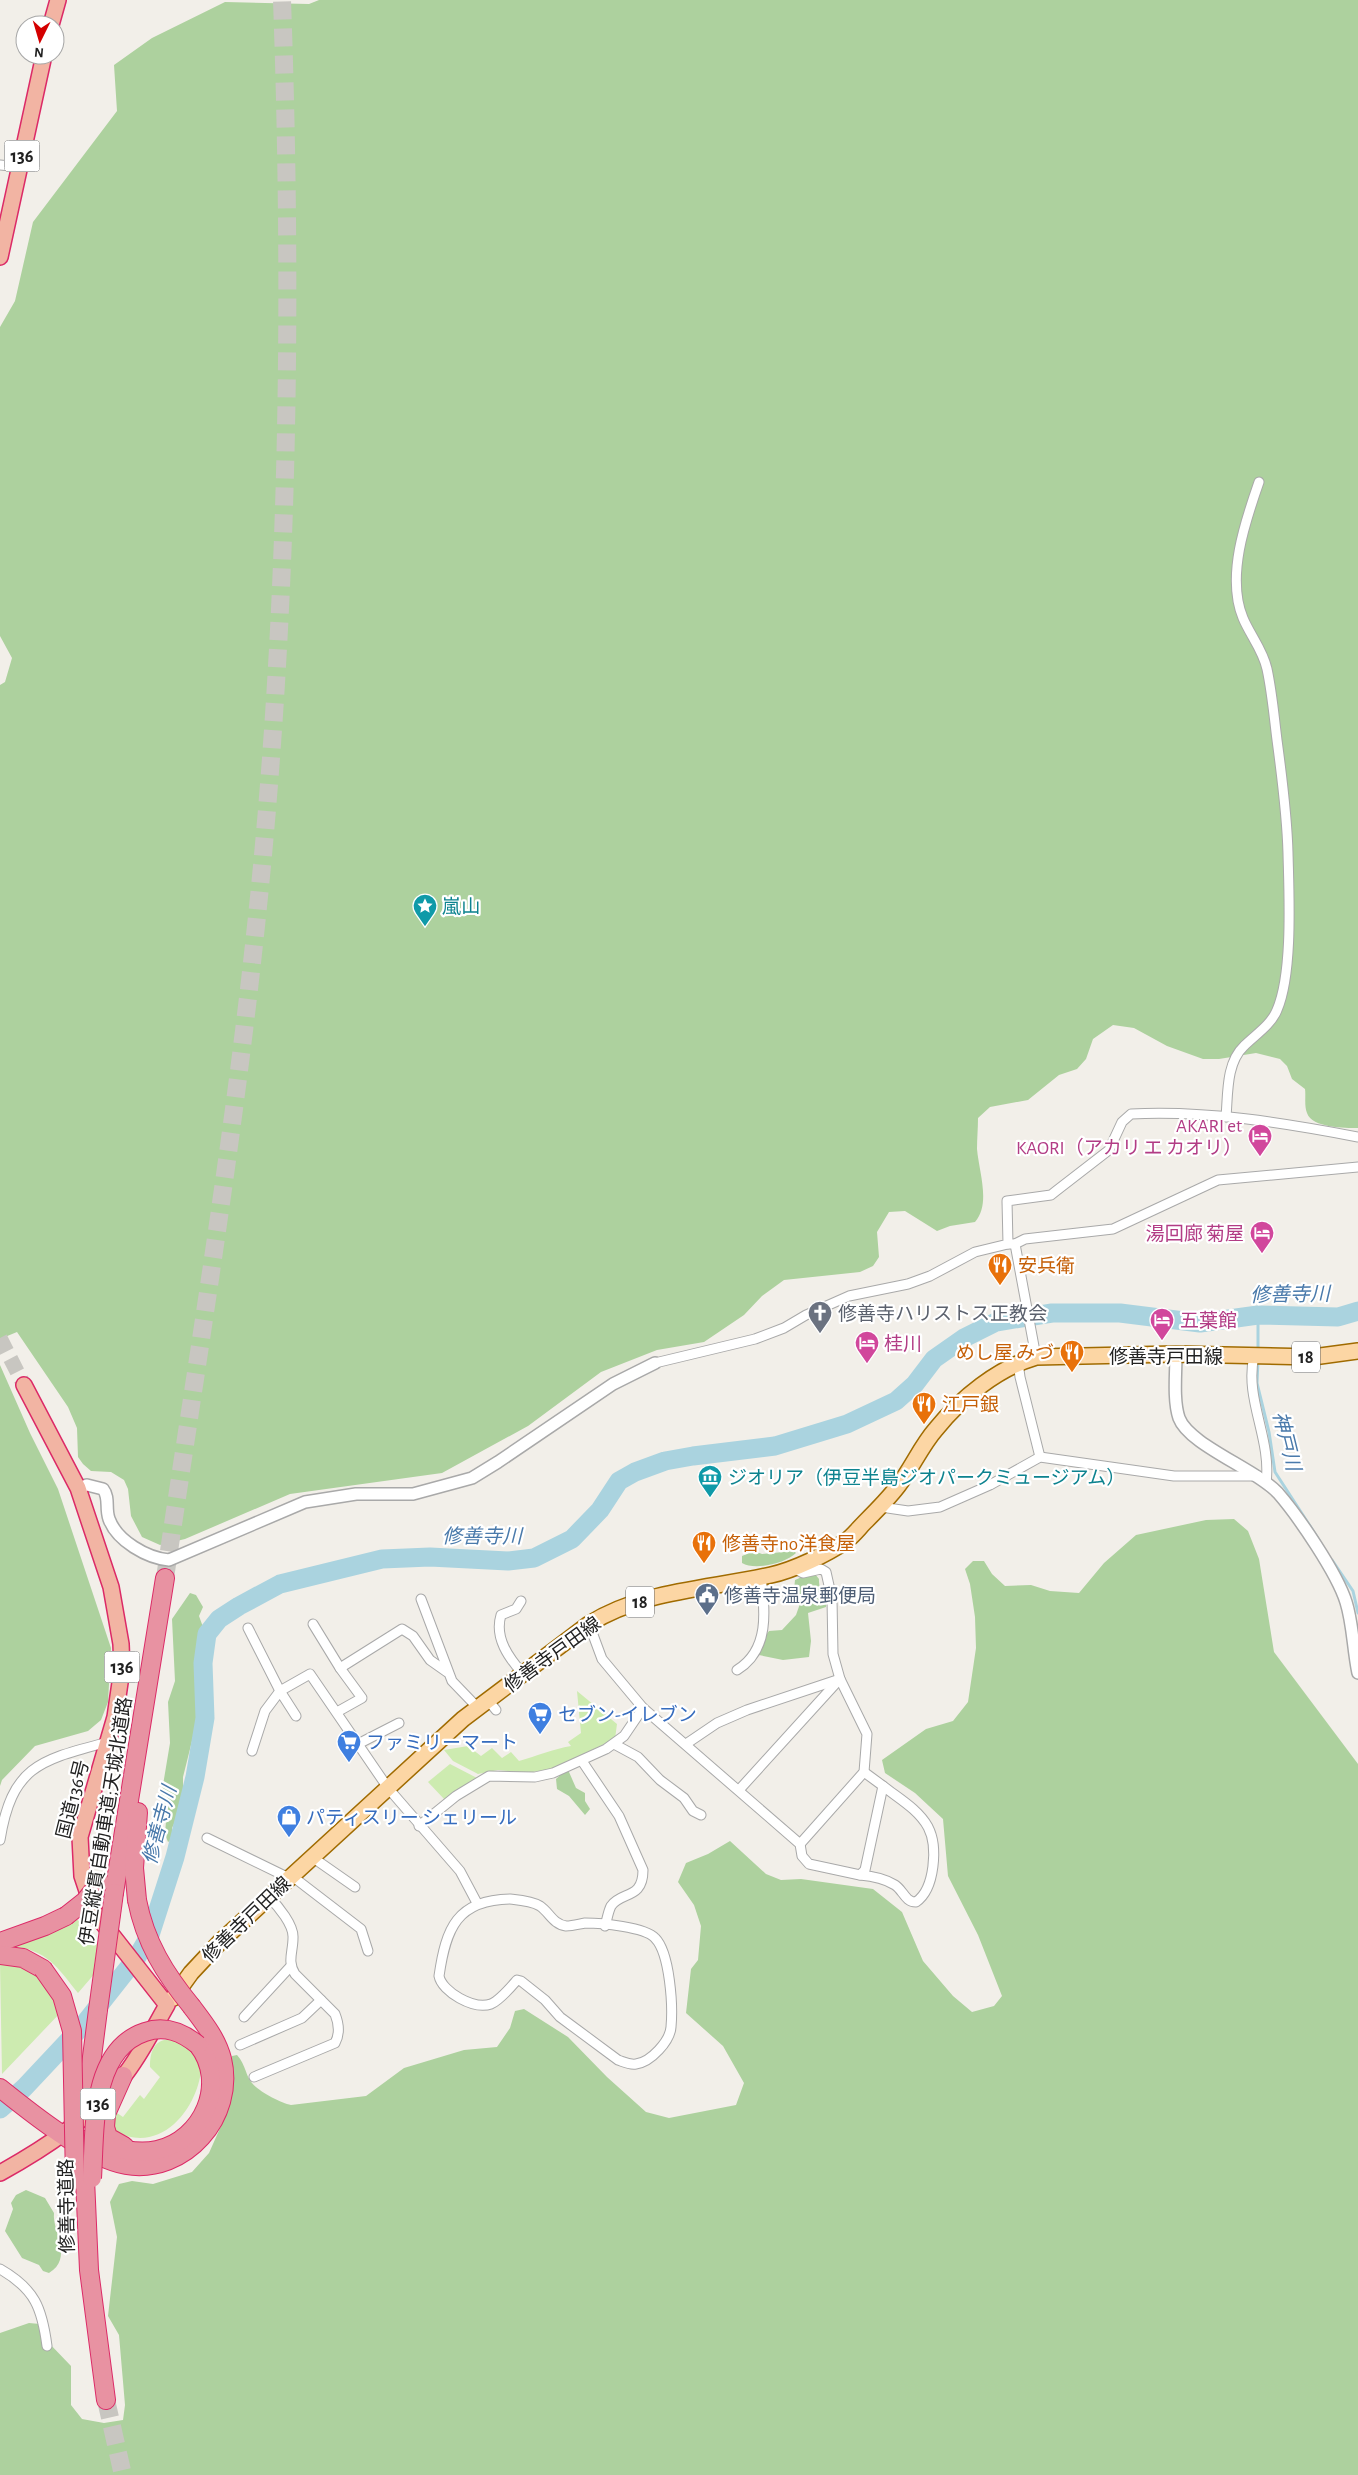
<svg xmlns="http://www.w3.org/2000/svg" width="1358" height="2475" viewBox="0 0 1358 2475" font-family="'Alegreya Sans','Noto Sans JP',sans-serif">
<rect width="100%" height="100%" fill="#f2efe9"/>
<g fill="#cdebb0">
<path d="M577,1691l40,33 -2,15 -63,30 -26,4 -28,-3 -20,4 -25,-13 -9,-11 24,-4 13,10 11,-8 10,10 9,-6 8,9c18,-5 34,-12 52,-15l-3,-4 13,-9z"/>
<path d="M450,1764l27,14 -32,22 -17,-18z"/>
<path d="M76,1918l22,28 -2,26 -18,21c-21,-26 -30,-43 -67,-47 22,-9 45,-15 65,-28z"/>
<path d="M0,1963c41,6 43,15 61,49l-59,62z"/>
<path d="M170,2039l15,3c5,6 12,13 15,19 3,8 -1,22 -4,30 -13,34 -45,60 -81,40l-3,-12 5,-6 6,4 17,-22 4,4 16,-22 -10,-10c0,-14 3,-27 20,-28z"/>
</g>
<g fill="#add19e">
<path d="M319,0h1039v1128c-13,0 -46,0 -51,-15 -3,-7 -1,-17 -2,-24l-13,-10 -5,-13 -7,-7 -24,-6 -37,6h-16l-36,-13 -33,-18 -21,-3 -20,14 -7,20 -9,10 -18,6 -31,25 -38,7 -12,11c0,10 -1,21 -1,31 2,23 14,55 -2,73l-25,4 -13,5 -32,-20 -16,1 -12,20 2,25 -6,9 -13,6 -76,8 -22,16 -18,19 -40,27 -47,8 -56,22 -73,54 -86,47 -152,21 -105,45 -25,6 -18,-8 -11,-21 -3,-27 -4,-9 -13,-8 -20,-1 -8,-7 -5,-7 -1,-29 -9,-21 -51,-75 -17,7v-654l5,-3 7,-24 -12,-22v-309l15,-26 18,-79 84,-111 -3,-46 38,-27 73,-36 84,2z"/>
<path d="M0,1365l30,68 28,56 53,159 -3,54 -7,18 -13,11 -53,15 -33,34 -2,6z"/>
<path d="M1234,1519l14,12 11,28 15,93 84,112v711h-1358v-142l29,-10 11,1 7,17 24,25v39l11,14 22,4 19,-3 2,-15 -6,-70 -11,-19 9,-79 -7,-35 9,-18 13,-3 21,3 39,-12 17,-19 16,-36 7,-61 5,-1c9,10 9,22 15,28 6,8 29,20 39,22l75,-9 38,-28 60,-18 33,-3 13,-19 5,-17 9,-2 44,28 39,40 39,35 23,6 67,-13 8,-22 -21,-37 -37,-33 5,-44 7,-9 3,-34 -7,-21 -16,-23 8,-19 22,-9 22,-13 36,33 15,6 20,-1 72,10 29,23 21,49 30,35 19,16 22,-6 8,-10 -24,-61 -30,-59 -5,-57 -28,-26 -30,-20 -3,-13 44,-31 27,-8 15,-19 8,-54 -1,-31 -5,-33 -5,-15 8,-8h11l8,13 13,12 26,-1 19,6 29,2 25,-30 32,-28 70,-15z"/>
<path d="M754,1551l8,3 32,-3 2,2c-10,10 -41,18 -54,10v-7z"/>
<path d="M811,1573l4,1 4,5c-1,12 9,16 7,28l-18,6 3,28 -2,16 -26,3 -24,-5 4,-16 6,-8 13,-1 14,-15 6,-17 -8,-8 1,-10z"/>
<path d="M190,1593l6,2 7,12 -4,9 4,11 -5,45 2,37 -17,68v29l-11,22v11l-4,3 -3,-8 1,-13 -5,-24 9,-54 -2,-41 7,-21 -3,-62z"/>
<path d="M566,1770l3,2 7,16 9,5v8l5,8 -5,6 -16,-19 -12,-7 -1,-10z"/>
<path d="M26,2190l19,8 9,15c-2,19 20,45 -5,60l-6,-2 -4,-6 -17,-7 -17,-27 8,-22 -2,-6 5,-8z"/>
</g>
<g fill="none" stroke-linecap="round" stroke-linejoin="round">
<g stroke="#aad3df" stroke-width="3">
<path d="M1258,1351v-36"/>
<path d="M1258,1360l-1,23 12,49 6,40 44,68"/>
<path d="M1332,1560l21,31 5,22"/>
</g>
<path stroke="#aad3df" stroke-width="19" d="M0,2109l24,-21 61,-65 52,-66 13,-22 25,-78 20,-80 10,-59 -2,-55 4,-29 12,-15 20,-13 41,-22 102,-25 48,-2 78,4 26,-3 38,-19 28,-29 19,-29 16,-9 30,-11 28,-5 82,-10 72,-22 49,-23 19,-17 19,-25 30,-21 32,-16 56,-9h68l80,10 58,-8 80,2 20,-6"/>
<path stroke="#c8c6c1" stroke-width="15" stroke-dasharray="15 8" stroke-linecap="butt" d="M0,1338l24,47"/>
<g stroke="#c8c6c1" stroke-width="18" stroke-dasharray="18 9" stroke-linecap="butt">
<path d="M165,1578c36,-244 77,-488 99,-734 25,-280 28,-563 18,-844"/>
<path d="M106,2400l17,75"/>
</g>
<defs>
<g id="minor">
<path d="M0,165l20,2"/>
<path d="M1226,1117c2,-23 0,-54 18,-71 11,-11 27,-21 33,-36 16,-37 12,-115 11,-157 -1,-38 -6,-76 -11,-113 -3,-24 -5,-48 -10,-71 -4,-19 -17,-34 -24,-51 -17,-41 2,-96 16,-136"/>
<path d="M1008,1244h7l10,-5 88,-10 105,-49 140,-13"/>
<path d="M1015,1244l21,113"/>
<path d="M1254,1356c-10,43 18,83 12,127"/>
<path d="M1018,1362l2,15 20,80"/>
<path d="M655,1363l100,-24 29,-11 22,-13 43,-19 59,-12 22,-8 45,-24 33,-8 -1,-43 44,-6 5,-4 53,-41 13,-28 9,-8c75,-4 154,9 227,23"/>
<path d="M881,1507l27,4 32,-4 50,-22 50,-28 134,19h84"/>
<path d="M793,1568l10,5 18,-4 5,3 6,27 1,55 7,25 27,55 -3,38 -64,72"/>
<path d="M421,1599l31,82 26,27"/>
<path d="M521,1601l-5,8 -15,6c-7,23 8,43 22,59"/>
<path d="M313,1624l27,44"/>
<path d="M589,1624l13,35 41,49 157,136 2,12 7,8 51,11 5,-5 18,-84 -19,-14"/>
<path d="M248,1628l32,63 30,-17 78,114 72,83 17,32"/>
<path d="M737,1670c33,-20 28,-60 24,-93"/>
<path d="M488,1700l8,10"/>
<path d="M337,1712l25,-14 -22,-30 62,-39 11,7 17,24 17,12"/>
<path d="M358,1744l41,-21"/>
<path d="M614,1744l24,13 22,23 24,18 9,13 8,4"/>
<path d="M686,1744l31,-21 30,-13 93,-31"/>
<path d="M252,1751l13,-40 15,-20 16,25"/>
<path d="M582,1761l37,55 24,54c0,30 -22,21 -32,36 -3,6 -4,14 -6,20"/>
<path d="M739,1790l99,-109"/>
<path d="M419,1826l37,-30 33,-20 46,1 18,-4 53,-24 18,-13 19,-28"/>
<path d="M207,1838l82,40"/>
<path d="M0,1840c12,-75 41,-80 108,-98"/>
<path d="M312,1857l43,30"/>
<path d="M860,1875c12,1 24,3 35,10 8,5 10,17 21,17 19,-13 22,-56 12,-75 -10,-18 -30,-29 -45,-41"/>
<path d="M292,1876l69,53 7,22"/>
<path d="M510,1899c9,1 22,2 30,7 10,7 13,18 26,20 7,0 13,-2 19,-3 16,0 60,4 70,15 15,15 18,68 16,89 -1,14 -20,35 -35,37 -7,1 -12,-2 -18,-4l-58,-43 -15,-17 -24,-19 -4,-1c-7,8 -17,20 -26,24 -17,6 -49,-12 -52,-28 7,-48 18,-76 71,-77z"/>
<path d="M244,2017l46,-50"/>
<path d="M240,2045l62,-27 19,-18"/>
<path d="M254,2077l81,-34c5,-9 4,-19 0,-29l-40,-40c-8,-13 -2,-22 -2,-36 1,-13 -15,-32 -24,-41"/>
<path d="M0,2269c35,20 42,39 47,77"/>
</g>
<g id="tertiary">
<path d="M1176,1354c0,19 -3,46 3,64 10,27 77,51 99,75 20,23 59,80 68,109 7,22 7,47 12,71"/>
<path d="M78,1488l9,-3 16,4c7,9 2,19 6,30 8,22 38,39 60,41l136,-58 51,-8h57l59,-16 26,-16 115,-78 42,-21"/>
</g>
<path id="primary" d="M173,1998l18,-25 29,-31 243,-223 126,-95c54,-34 121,-35 182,-49 23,-5 56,-21 75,-34 7,-5 13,-13 19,-19 12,-12 23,-23 33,-36 14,-18 23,-40 38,-57 25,-31 62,-61 100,-72l140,-3 137,3 45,-6"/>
<g id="trunk">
<path d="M51,25l7,-25"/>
<path d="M0,257l44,-202"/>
<path d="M0,2173c47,-26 89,-54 123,-96 18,-22 30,-48 44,-72l-73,-93 -12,-36 -2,-39 35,-120 7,-48 -1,-25 -10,-57 -33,-99 -54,-103"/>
</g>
<g id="motorway">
<path d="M114,1893l51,-315"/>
<path d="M137,1900l-3,-32 4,-56"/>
<path d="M0,1942l45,-16 21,-10"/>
<path d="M0,1955l23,3 20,11"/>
<path d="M123,2076l-17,38 -1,13 3,10 16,9"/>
<path d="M0,2088c31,25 87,70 126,77 59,10 110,-49 96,-106 -5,-20 -18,-36 -30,-52"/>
<path d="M88,2088l10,-78"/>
<path d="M85,2140c23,6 48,15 72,10 46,-10 71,-67 41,-105"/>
<path d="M85,2179l4,91 17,130"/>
</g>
</defs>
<use href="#minor" stroke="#a9a9a9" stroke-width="11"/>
<use href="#tertiary" stroke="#a9a9a9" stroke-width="14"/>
<use href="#primary" stroke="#a06b00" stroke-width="18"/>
<use href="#trunk" stroke="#dc2a67" stroke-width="18"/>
<use href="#motorway" stroke="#dc2a67" stroke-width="20"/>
<use href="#minor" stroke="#fff" stroke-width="9"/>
<use href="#tertiary" stroke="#fff" stroke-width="11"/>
<use href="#primary" stroke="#fcd6a4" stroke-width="15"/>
<use href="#trunk" stroke="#f2b4a3" stroke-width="15"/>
<use href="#motorway" stroke="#e892a2" stroke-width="18"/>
<defs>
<g id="motorway-bridge">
<path d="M137,1900c8,42 28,74 55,107"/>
<path d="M66,1916l19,-15 15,-19"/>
<path d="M43,1969l19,27 10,35 3,149"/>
<path d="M98,2010l16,-117"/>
<path d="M92,2178c3,-46 -2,-128 53,-146 20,-7 37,0 53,13"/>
</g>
</defs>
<use href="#motorway-bridge" stroke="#dc2a67" stroke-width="20" stroke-linecap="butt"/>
<use href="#motorway-bridge" stroke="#e892a2" stroke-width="18"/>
</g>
<defs>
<symbol id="sight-pin" viewBox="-11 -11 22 30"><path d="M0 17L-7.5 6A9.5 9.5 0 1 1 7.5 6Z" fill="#0f9aa8" stroke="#fff"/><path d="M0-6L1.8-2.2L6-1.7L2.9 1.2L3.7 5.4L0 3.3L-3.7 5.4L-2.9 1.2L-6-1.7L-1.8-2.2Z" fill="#fff"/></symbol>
<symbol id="hotel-pin" viewBox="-11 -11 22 30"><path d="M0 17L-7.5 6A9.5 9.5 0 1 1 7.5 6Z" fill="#d1479c" stroke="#fff"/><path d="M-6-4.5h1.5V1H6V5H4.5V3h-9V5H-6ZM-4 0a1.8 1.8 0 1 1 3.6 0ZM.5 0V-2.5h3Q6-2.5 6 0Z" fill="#fff"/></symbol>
<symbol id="restaurant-pin" viewBox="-11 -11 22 30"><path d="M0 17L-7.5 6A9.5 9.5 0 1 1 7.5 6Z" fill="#e8710a" stroke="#fff"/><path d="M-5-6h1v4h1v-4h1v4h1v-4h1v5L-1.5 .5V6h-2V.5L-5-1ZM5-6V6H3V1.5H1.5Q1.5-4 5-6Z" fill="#fff"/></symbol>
<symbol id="church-pin" viewBox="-11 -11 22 30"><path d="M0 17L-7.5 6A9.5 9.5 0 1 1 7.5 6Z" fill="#6b7280" stroke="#fff"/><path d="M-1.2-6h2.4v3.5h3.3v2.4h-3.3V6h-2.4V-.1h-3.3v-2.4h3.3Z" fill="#fff"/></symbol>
<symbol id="museum-pin" viewBox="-11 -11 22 30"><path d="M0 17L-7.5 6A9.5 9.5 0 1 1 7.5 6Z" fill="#0f9aa8" stroke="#fff"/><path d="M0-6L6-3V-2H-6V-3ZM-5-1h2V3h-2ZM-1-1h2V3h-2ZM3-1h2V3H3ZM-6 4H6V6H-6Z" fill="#fff"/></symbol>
<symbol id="civic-pin" viewBox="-11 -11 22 30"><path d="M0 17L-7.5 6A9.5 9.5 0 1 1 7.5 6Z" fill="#5c6f8a" stroke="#fff"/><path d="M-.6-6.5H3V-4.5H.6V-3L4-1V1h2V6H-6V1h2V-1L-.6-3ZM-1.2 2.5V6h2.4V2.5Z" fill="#fff"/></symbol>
<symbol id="supermarket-pin" viewBox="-11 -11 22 30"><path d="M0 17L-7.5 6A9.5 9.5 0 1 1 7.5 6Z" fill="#3f7fe0" stroke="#fff"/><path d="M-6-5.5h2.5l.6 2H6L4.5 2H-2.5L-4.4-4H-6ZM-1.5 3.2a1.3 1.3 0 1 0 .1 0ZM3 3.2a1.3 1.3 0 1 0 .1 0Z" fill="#fff"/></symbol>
<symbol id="shop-pin" viewBox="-11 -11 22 30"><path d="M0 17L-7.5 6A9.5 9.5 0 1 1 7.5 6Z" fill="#3f7fe0" stroke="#fff"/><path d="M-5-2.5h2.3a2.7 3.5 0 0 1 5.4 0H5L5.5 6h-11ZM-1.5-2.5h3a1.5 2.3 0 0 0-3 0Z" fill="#fff"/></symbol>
</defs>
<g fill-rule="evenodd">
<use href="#sight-pin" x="411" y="892" width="28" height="38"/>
<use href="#hotel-pin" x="1246" y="1122" width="28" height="38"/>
<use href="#hotel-pin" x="1248" y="1219" width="28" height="38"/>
<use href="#restaurant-pin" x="986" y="1251" width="28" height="38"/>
<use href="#church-pin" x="806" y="1299" width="28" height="38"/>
<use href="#hotel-pin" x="1148" y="1306" width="28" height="38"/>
<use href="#hotel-pin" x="853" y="1329" width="28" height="38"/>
<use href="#restaurant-pin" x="1058" y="1338" width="28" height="38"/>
<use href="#restaurant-pin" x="910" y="1390" width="28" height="38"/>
<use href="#museum-pin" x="696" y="1463" width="28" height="38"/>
<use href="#restaurant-pin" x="690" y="1529" width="28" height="38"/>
<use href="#civic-pin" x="693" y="1581" width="28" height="38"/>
<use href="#supermarket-pin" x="526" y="1700" width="28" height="38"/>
<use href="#supermarket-pin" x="335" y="1728" width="28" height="38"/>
<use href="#shop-pin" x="275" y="1803" width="28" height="38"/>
</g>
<g text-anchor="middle" stroke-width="4.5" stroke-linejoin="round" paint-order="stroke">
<g fill="#fff" stroke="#646464" stroke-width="1">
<rect x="4.5" y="140.5" width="35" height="31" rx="4"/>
<rect x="1292" y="1341.5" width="28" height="31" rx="4"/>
<rect x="626" y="1586.5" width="28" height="31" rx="4"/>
<rect x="104.5" y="1651.5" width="35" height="31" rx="4"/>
<rect x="80.5" y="2088.5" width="35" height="31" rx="4"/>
</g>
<g font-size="18" font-weight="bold" fill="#222">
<text x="22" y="162">136</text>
<text x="1306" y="1363">18</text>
<text x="640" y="1608">18</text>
<text x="122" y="1673">136</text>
<text x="98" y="2110">136</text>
</g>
<g font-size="19" fill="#0d838f" stroke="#fff" text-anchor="start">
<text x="442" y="913">嵐山</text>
<text x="728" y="1484">ジオリア（伊豆半島ジオパークミュージアム）</text>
</g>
<g font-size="19" fill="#b23c85" stroke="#fff" text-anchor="end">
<text x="1242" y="1132">AKARI et<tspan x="1242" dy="22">KAORI（アカリ エ カオリ）</tspan></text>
<text x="1244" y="1240">湯回廊 菊屋</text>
<text x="1180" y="1327" text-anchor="start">五葉館</text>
<text x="884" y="1350" text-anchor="start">桂川</text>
</g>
<g font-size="19" fill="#c56008" stroke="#fff" text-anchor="start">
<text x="1018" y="1272">安兵衛</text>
<text x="1054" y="1359" text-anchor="end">めし屋 みづ</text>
<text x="942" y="1411">江戸銀</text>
<text x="722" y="1550">修善寺no洋食屋</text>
</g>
<g font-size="19" fill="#5b616d" stroke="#fff" text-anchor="start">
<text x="838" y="1320">修善寺ハリストス正教会</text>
</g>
<g font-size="19" fill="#222" stroke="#fff">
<text x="1166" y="1363">修善寺戸田線</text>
<text transform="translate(552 1654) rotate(-36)" y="7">修善寺戸田線</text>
<text transform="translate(72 1799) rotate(-76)" y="7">国道136号</text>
<text transform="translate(105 1821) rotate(-81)" y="7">伊豆縦貫自動車道;天城北道路</text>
<text transform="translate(246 1919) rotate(-44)" y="7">修善寺戸田線</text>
<text transform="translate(66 2206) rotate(-91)" y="7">修善寺道路</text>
</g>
<g font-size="19" fill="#4e5e75" stroke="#fff" text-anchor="start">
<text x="724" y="1602">修善寺温泉郵便局</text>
</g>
<g font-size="19" fill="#366cbe" stroke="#fff" text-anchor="start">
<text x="558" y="1721">セブン-イレブン</text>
<text x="366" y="1749">ファミリーマート</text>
<text x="306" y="1824">パティスリー シェリール</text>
</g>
<g font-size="20" font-style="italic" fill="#4a7aab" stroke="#fff">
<text transform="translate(1290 1294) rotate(-1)" y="7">修善寺川</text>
<text transform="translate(1287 1441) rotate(76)" y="7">神戸川</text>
<text x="482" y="1543">修善寺川</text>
<text transform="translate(159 1825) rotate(-75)" y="7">修善寺川</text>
</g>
</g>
<g transform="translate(40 40) rotate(185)"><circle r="24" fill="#ffffff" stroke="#a7a7a7"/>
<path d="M0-4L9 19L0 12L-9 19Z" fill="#d40000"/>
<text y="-8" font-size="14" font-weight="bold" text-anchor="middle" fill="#222222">N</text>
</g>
</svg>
